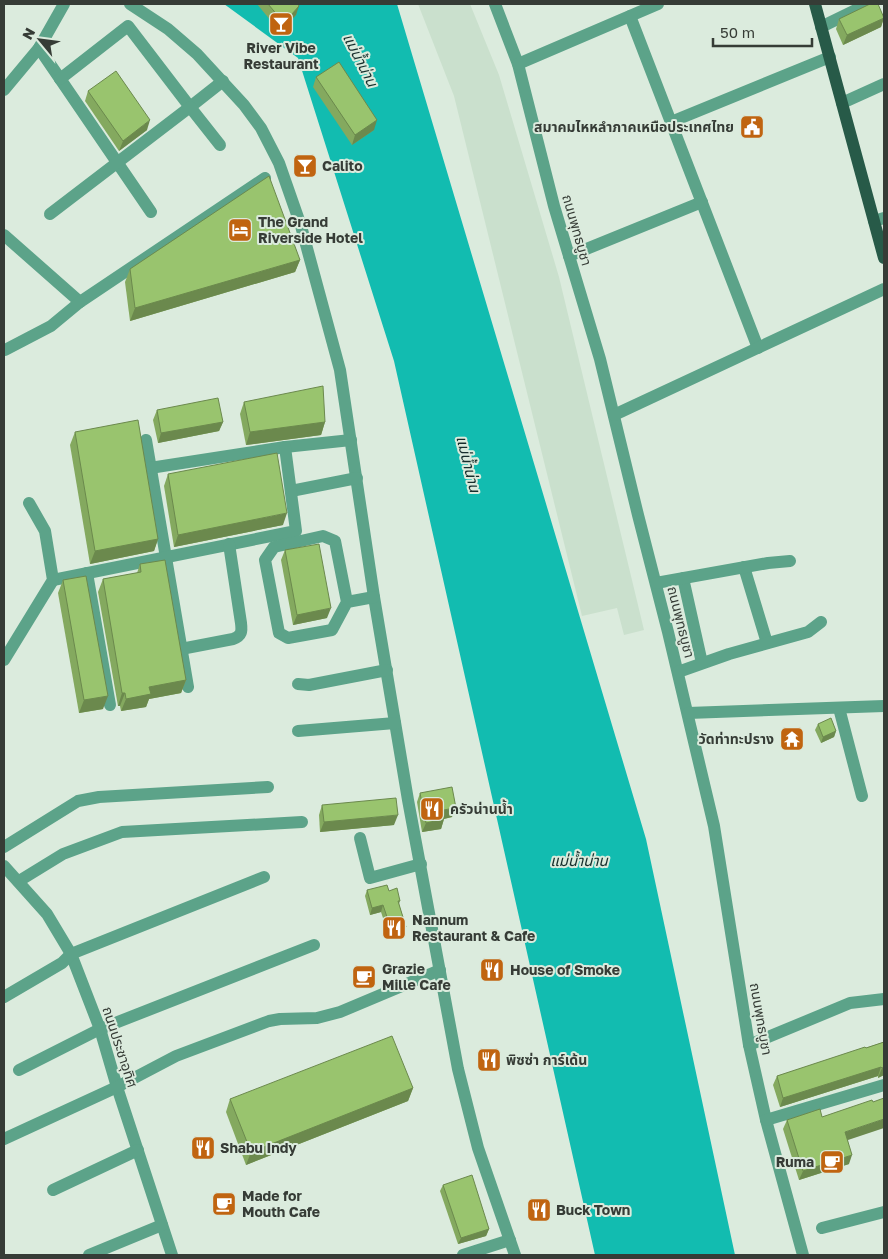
<svg xmlns="http://www.w3.org/2000/svg" width="888" height="1259" viewBox="0 0 888 1259" font-family="'Golos Text','Noto Sans Thai',sans-serif">
<rect width="100%" height="100%" fill="#dbebdd"/>
<path fill="#cae0cd" d="M418,4h52l29,71 60,202 85,353 -20,5 -7,-27 -35,8 -128,-520z"/>
<path fill="#12bcb0" d="M224,4h173l249,835 89,416h-140l-201,-894 -96,-303z"/>
<g fill="none" stroke-linecap="round" stroke-linejoin="round">
<g stroke="#5ca389" stroke-width="12">
<path d="M130,4l38,25 29,25 47,51 17,23 18,35 22,63 39,144 34,227 34,203 50,269 20,79 37,107"/>
<path d="M495,4l23,60 36,142 46,153 38,156 30,117 46,194 35,219 17,75 37,135"/>
<path d="M630,16l128,332"/>
<path d="M821,27l47,-23"/>
<path d="M39,48l112,164"/>
<path d="M518,64l140,-60"/>
<path d="M60,79l68,-53 62,81 33,-26"/>
<path d="M4,90l35,-42 25,-44"/>
<path d="M842,103l42,-19"/>
<path d="M671,122l159,-65"/>
<path d="M50,214l140,-107 30,38"/>
<path d="M874,221l10,-3"/>
<path d="M4,235l76,67"/>
<path d="M569,256l133,-54"/>
<path d="M5,350l46,-24 29,-24 185,-124"/>
<path d="M614,415l270,-126"/>
<path d="M146,440l42,247"/>
<path d="M150,468l135,-21 66,-7"/>
<path d="M291,491l66,-13"/>
<path d="M744,567l23,76"/>
<path d="M87,573l23,132"/>
<path d="M683,578l19,85"/>
<path d="M53,580l243,-49 -11,-84"/>
<path d="M656,583l112,-20 22,-2"/>
<path d="M347,602l-15,28 -44,8 -9,-5 -14,-73 9,-13 49,-11 12,5 12,61 27,-5"/>
<path d="M181,649l52,-10c9,-3 9,-8 8,-16l-12,-79"/>
<path d="M4,660l49,-80 -8,-49 -16,-28"/>
<path d="M678,672l51,-18 79,-22 13,-10"/>
<path d="M298,684l11,1 78,-15"/>
<path d="M839,708l23,88"/>
<path d="M688,713l196,-7"/>
<path d="M298,731l97,-8"/>
<path d="M360,838l10,40 51,-14"/>
<path d="M4,847l74,-46 21,-4 169,-10"/>
<path d="M4,866l43,48 24,40 29,75 17,58 55,168"/>
<path d="M19,881l44,-27 59,-22 180,-10"/>
<path d="M4,997l58,-34 9,-9 193,-77"/>
<path d="M749,1045l101,-42 34,-4"/>
<path d="M19,1070l81,-41 214,-84"/>
<path d="M766,1120l118,-35"/>
<path d="M4,1139l113,-52 59,-31 93,-35 11,-2 37,-1 23,-6 100,-42"/>
<path d="M53,1190l85,-40"/>
<path d="M822,1228l62,-16"/>
<path d="M89,1255l73,-30"/>
<path d="M463,1255l47,-15"/>
</g>
<path stroke="#275a48" stroke-width="12" d="M815,4l69,254"/>
</g>
<g fill="#84a95f">
<path d="M257,4h41l-2,11 -16,17z"/>
<path d="M884,17l-3,10 -38,18 -7,-16 3,-10z"/>
<path d="M316,77l58,53 -22,15 -39,-58z"/>
<path d="M88,91l59,39 -28,21 -34,-50z"/>
<path d="M300,260l-5,12 -165,49 -5,-39 5,-13z"/>
<path d="M244,402l81,20 -4,13 -75,10 -6,-31z"/>
<path d="M157,410l66,12 -4,9 -61,12 -5,-23z"/>
<path d="M75,432l83,107 -4,12 -64,13 -20,-119z"/>
<path d="M168,474l115,51 -109,22 -10,-61z"/>
<path d="M285,550l42,68 -34,7 -12,-65z"/>
<path d="M140,564l46,116 -5,13 -32,6 -3,8 -25,4 -1,-5h-2l-20,-114 5,-13 34,-6z"/>
<path d="M63,580l40,129 -24,4 -21,-120z"/>
<path d="M818,724l18,7 -2,6 -13,6 -6,-13z"/>
<path d="M420,793l32,24 -8,2 -3,10 -19,3 -5,-30z"/>
<path d="M322,805l72,20 -74,7 -1,-17z"/>
<path d="M367,890l22,1 11,10 -1,3 7,23 -2,7 -14,5 -9,-27 -11,3 -5,-19z"/>
<path d="M884,1042v33l-6,3v-2l-98,31 -7,-22 4,-9z"/>
<path d="M413,1088l-5,13 -162,64 -20,-53 4,-13z"/>
<path d="M822,1117l26,23 1,24 -50,16 -16,-51 4,-9z"/>
<path d="M443,1185l46,44 -3,7 -28,8 -18,-53z"/>
</g>
<g fill="#6b894d">
<path d="M299,6l-3,9 -16,17 4,-9z"/>
<path d="M884,18l-3,9 -38,18 4,-10z"/>
<path d="M150,120l-3,10 -28,21 4,-10z"/>
<path d="M377,120l-3,10 -22,15 3,-10z"/>
<path d="M300,260l-5,12 -165,49 5,-13z"/>
<path d="M223,422l-4,9 -61,12 3,-10z"/>
<path d="M325,422l-4,13 -75,10 4,-13z"/>
<path d="M287,513l-4,12 -109,22 4,-12z"/>
<path d="M158,539l-4,12 -64,13 5,-13z"/>
<path d="M331,608l-4,10 -34,7 4,-10z"/>
<path d="M186,680l-5,13 -32,6 -3,8 -25,4 5,-12 23,-12z"/>
<path d="M122,693h3l-5,13h-2z"/>
<path d="M108,696l-5,13 -24,4 5,-13z"/>
<path d="M836,731l-2,6 -13,6 2,-6z"/>
<path d="M456,808l-4,9 -13,3 4,-10z"/>
<path d="M398,815l-4,10 -74,7 4,-10z"/>
<path d="M444,819l-3,10 -19,3 4,-9z"/>
<path d="M383,905l-2,7 -11,3 2,-7z"/>
<path d="M406,927l-2,7 -14,5 2,-7z"/>
<path d="M881,1067l-3,9 -98,31 3,-9z"/>
<path d="M884,1067v8l-6,3 4,-10z"/>
<path d="M413,1088l-5,13 -162,64 5,-13z"/>
<path d="M884,1119v9l-42,14 3,-10z"/>
<path d="M852,1155l-3,9 -50,16 4,-9z"/>
<path d="M489,1229l-3,7 -28,8 3,-6z"/>
</g>
<g fill="#99c46e" stroke="#6b894d">
<path d="M268,4h30l1,2 -15,17z"/>
<path d="M870,4h8l6,14 -37,17 -8,-16z"/>
<path d="M339,62l38,58 -22,15 -39,-58z"/>
<path d="M116,71l34,49 -27,21 -35,-50z"/>
<path d="M269,176l31,84 -165,48 -5,-39z"/>
<path d="M323,386l2,36 -75,10 -6,-30z"/>
<path d="M218,398l5,24 -62,11 -4,-23z"/>
<path d="M138,420l20,119 -63,12 -20,-119z"/>
<path d="M277,453l10,60 -109,22 -10,-61z"/>
<path d="M319,544l12,64 -34,7 -12,-65z"/>
<path d="M165,560l21,120 -37,7 2,7 -25,5 -1,-6h-3l-19,-114 38,-7 -1,-8z"/>
<path d="M86,576l22,120 -24,4 -21,-120z"/>
<path d="M831,718l5,13 -13,6 -5,-13z"/>
<path d="M452,787l4,21 -13,2 1,9 -18,4 -6,-30z"/>
<path d="M396,798l2,17 -74,7 -2,-17z"/>
<path d="M387,885l2,6 8,-3 3,13h-2l8,26 -14,5 -9,-27 -11,3 -5,-18z"/>
<path d="M392,1036l21,52 -162,64 -21,-53z"/>
<path d="M884,1042v25l-2,1 -1,-1 -98,31 -6,-22 88,-29 1,1z"/>
<path d="M884,1098v21l-39,13 7,23 -49,16 -16,-51 33,-11 2,8 50,-17 1,2z"/>
<path d="M472,1175l17,54 -28,9 -18,-53z"/>
</g>
<defs>
<symbol id="bar-square" viewBox="-11 -11 22 22"><rect x="-9" y="-9" width="18" height="18" rx="4" fill="#c06410" stroke="#dbebdd"/><path d="M-6-5H6L.8 .8V4.5H3.5V6h-7V4.5H-.8V.8Z" fill="#fff"/></symbol>
<symbol id="civic-square" viewBox="-11 -11 22 22"><rect x="-9" y="-9" width="18" height="18" rx="4" fill="#c06410" stroke="#dbebdd"/><path d="M-.6-6.5H3V-4.5H.6V-3L4-1V1h2V6H-6V1h2V-1L-.6-3ZM-1.2 2.5V6h2.4V2.5Z" fill="#fff"/></symbol>
<symbol id="hotel-square" viewBox="-11 -11 22 22"><rect x="-9" y="-9" width="18" height="18" rx="4" fill="#c06410" stroke="#dbebdd"/><path d="M-6-4.5h1.5V1H6V5H4.5V3h-9V5H-6ZM-4 0a1.8 1.8 0 1 1 3.6 0ZM.5 0V-2.5h3Q6-2.5 6 0Z" fill="#fff"/></symbol>
<symbol id="temple-square" viewBox="-11 -11 22 22"><rect x="-9" y="-9" width="18" height="18" rx="4" fill="#c06410" stroke="#dbebdd"/><path d="M0-6L5-2H3V0L6.5 2.5H4V6H1.5V3h-3V6H-4V2.5H-6.5L-3 0V-2H-5Z" fill="#fff"/></symbol>
<symbol id="restaurant-square" viewBox="-11 -11 22 22"><rect x="-9" y="-9" width="18" height="18" rx="4" fill="#c06410" stroke="#dbebdd"/><path d="M-5-6h1v4h1v-4h1v4h1v-4h1v5L-1.5 .5V6h-2V.5L-5-1ZM5-6V6H3V1.5H1.5Q1.5-4 5-6Z" fill="#fff"/></symbol>
<symbol id="cafe-square" viewBox="-11 -11 22 22"><rect x="-9" y="-9" width="18" height="18" rx="4" fill="#c06410" stroke="#dbebdd"/><path d="M-5.5-4.5H6V0H3Q3 3.5 0 3.5H-2.5Q-5.5 3.5-5.5 0ZM3-3.2v2h1.7v-2ZM-6 4.5H4V6H-6Z" fill="#fff"/></symbol>
</defs>
<g fill-rule="evenodd">
<use href="#bar-square" x="267" y="10" width="28" height="28"/>
<use href="#civic-square" x="738" y="113" width="28" height="28"/>
<use href="#bar-square" x="291" y="152" width="28" height="28"/>
<use href="#hotel-square" x="226" y="216" width="28" height="28"/>
<use href="#temple-square" x="778" y="725" width="28" height="28"/>
<use href="#restaurant-square" x="418" y="795" width="28" height="28"/>
<use href="#restaurant-square" x="380" y="914" width="28" height="28"/>
<use href="#restaurant-square" x="478" y="956" width="28" height="28"/>
<use href="#cafe-square" x="350" y="963" width="28" height="28"/>
<use href="#restaurant-square" x="475" y="1046" width="28" height="28"/>
<use href="#restaurant-square" x="189" y="1134" width="28" height="28"/>
<use href="#cafe-square" x="818" y="1148" width="28" height="28"/>
<use href="#cafe-square" x="210" y="1190" width="28" height="28"/>
<use href="#restaurant-square" x="525" y="1196" width="28" height="28"/>
</g>
<g text-anchor="middle" stroke-width="4" stroke-linejoin="round" paint-order="stroke">
<g font-size="14" font-weight="bold" fill="#363c36" stroke="#dbebdd" text-anchor="start">
<text x="281" y="53" text-anchor="middle">River Vibe<tspan x="281" dy="16">Restaurant</tspan></text>
<text x="734" y="132" text-anchor="end">สมาคมไหหลำภาคเหนือประเทศไทย</text>
<text x="322" y="171">Calito</text>
<text x="258" y="227">The Grand<tspan x="258" dy="16">Riverside Hotel</tspan></text>
<text x="774" y="744" text-anchor="end">วัดท่าทะปราง</text>
<text x="450" y="814">ครัวน่านน้ำ</text>
<text x="412" y="925">Nannum<tspan x="412" dy="16">Restaurant &amp; Cafe</tspan></text>
<text x="382" y="974">Grazie<tspan x="382" dy="16">Mille Cafe</tspan></text>
<text x="510" y="975">House of Smoke</text>
<text x="506" y="1065">พิซซ่า การ์เด้น</text>
<text x="220" y="1153">Shabu Indy</text>
<text x="814" y="1167" text-anchor="end">Ruma</text>
<text x="242" y="1201">Made for<tspan x="242" dy="16">Mouth Cafe</tspan></text>
<text x="556" y="1215">Buck Town</text>
</g>
<g font-size="14" fill="#363c36" stroke="#dbebdd">
<text transform="translate(577 230) rotate(74)" y="5">ถนนพุทธบูชา</text>
<text transform="translate(681 622) rotate(76)" y="5">ถนนพุทธบูชา</text>
<text transform="translate(761 1019) rotate(80)" y="5">ถนนพุทธบูชา</text>
<text transform="translate(120 1047) rotate(72)" y="5">ถนนประชาอุทิศ</text>
</g>
<g font-size="15" font-style="italic" fill="#162e2c" stroke="#dbebdd">
<text transform="translate(360 60) rotate(63)" y="5">แม่น้ำน่าน</text>
<text transform="translate(468 464) rotate(76)" y="5">แม่น้ำน่าน</text>
<text x="579" y="866">แม่น้ำน่าน</text>
</g>
</g>
<rect width="888" height="1259" fill="none" stroke="#363c36" stroke-width="10"/>
<g transform="translate(40 40) rotate(299)" stroke="#dbebdd" stroke-width="4" paint-order="stroke">
<path d="M0-4L9 19L0 12L-9 19Z" fill="#363c36"/>
<text y="-8" font-size="14" font-weight="bold" text-anchor="middle" fill="#363c36">N</text>
</g>
<path d="M713 38v8h99v-8" fill="none" stroke="#363c36" stroke-width="2.5"/>
<text x="720" y="38" font-size="15" fill="#363c36" stroke="#dbebdd" stroke-width="4" paint-order="stroke">50 m</text>
</svg>
